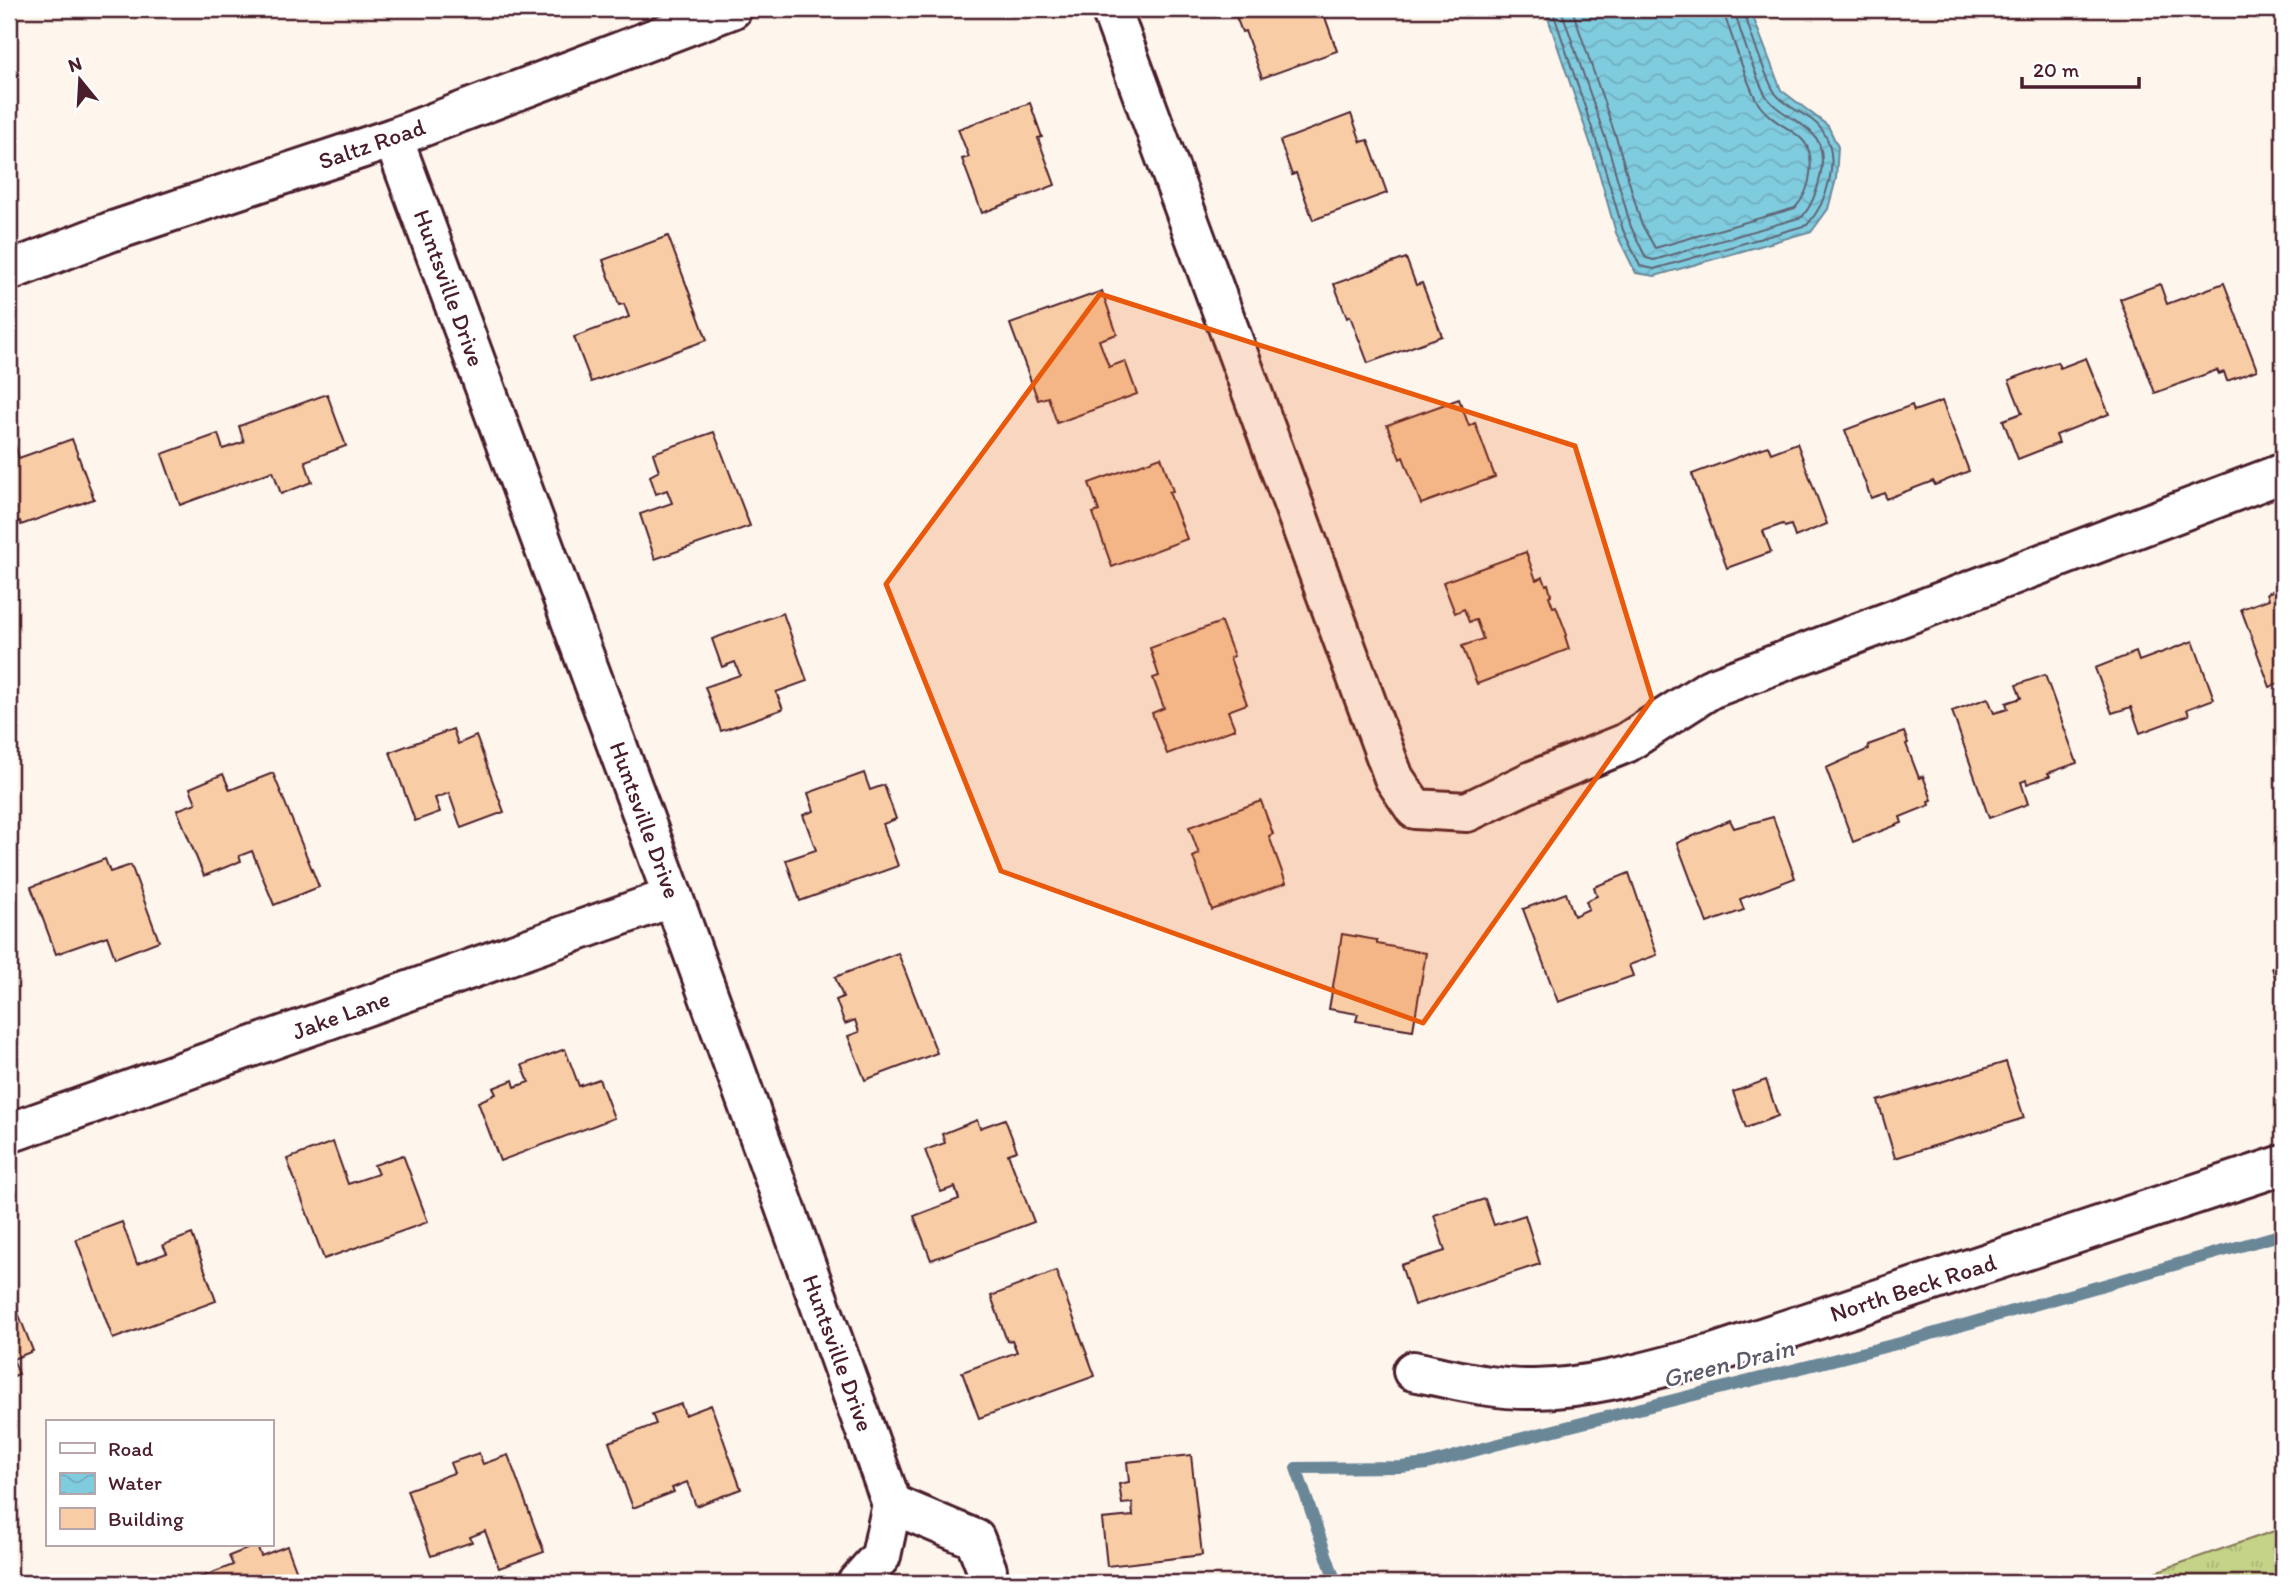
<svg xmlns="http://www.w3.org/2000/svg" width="2292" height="1592" viewBox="0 0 2292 1592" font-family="Itim,sans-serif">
<defs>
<pattern id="grass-tufts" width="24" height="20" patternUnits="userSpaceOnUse" patternTransform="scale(1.75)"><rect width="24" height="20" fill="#c4d387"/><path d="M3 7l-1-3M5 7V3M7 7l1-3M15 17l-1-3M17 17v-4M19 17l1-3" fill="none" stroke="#aab575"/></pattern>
<pattern id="water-waves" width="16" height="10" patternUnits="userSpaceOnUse" patternTransform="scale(1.75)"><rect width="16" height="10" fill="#80ccdf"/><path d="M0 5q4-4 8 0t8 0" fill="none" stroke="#70afc0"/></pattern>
</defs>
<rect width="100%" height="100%" fill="#fef5ed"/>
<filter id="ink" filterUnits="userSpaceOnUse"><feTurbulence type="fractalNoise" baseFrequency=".0143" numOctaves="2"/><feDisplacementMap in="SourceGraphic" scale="14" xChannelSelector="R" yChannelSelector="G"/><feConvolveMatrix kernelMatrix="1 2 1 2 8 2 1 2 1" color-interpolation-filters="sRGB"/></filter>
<g filter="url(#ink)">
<path fill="url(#grass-tufts)" stroke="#877959" stroke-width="2" d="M2283,1528v55h-160z"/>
<path fill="url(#water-waves)" stroke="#6a8797" stroke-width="2" d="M1545,9h205l31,81 47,36 10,21 -2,32 -8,30 -16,22 -157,45 -19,-3 -20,-40 -23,-82z"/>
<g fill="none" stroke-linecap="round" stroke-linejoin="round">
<g stroke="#606473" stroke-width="2">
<path d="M1552,9l47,140 24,81 17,36 14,3 153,-44c20,-22 35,-68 15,-95 -11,-16 -34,-20 -46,-36 -7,-8 -31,-74 -32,-85"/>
<path d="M1561,9l47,137 23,81 15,31 8,2 148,-43c16,-18 30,-65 10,-84 -13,-13 -31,-19 -43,-33 -9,-10 -33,-78 -34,-91"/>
<path d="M1572,9l46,134 23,80 14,25 140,-40c9,-10 14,-22 15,-34 6,-46 -28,-39 -50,-68 -12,-17 -26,-65 -34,-86l-1,-11"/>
</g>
<path stroke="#6a8797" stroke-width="12" d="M1336,1583l-40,-115 105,-1 26,-3 68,-19 405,-102 383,-109"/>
</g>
<g fill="#f8cda6" stroke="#4a1f2b" stroke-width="2">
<path d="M1233,9h89l15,42 -75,27 -17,-47 -3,1z"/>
<path d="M1030,103l12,34 -4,1 17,47 -73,28 -20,-54 7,-2 -11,-28z"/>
<path d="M1351,114l10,28 7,-2 19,53 -74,27 -17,-47 -4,2 -12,-34z"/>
<path d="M668,236l39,104 -116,42 -17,-45 55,-20 -5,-13 -5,1 -16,-45z"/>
<path d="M1406,258l10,27 6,-2 20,53 -74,27 -18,-47 -3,2 -13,-34z"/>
<path d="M2224,283l33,87 -30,11 -3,-9 -5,2 -2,-4 -62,23 -35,-94 40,-15 7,20z"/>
<path d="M1102,291l15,43 -18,6 10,27 16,-6 12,33 -80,29 -9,-26 -10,3 -28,-76z"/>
<path d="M2086,358l23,56 -53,21 3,8 -41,16 -15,-39 19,-7 -13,-33 48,-18 3,6z"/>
<path d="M327,394l19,52 -41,15 7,21 -31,12 -8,-23 -93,34 -18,-51 56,-20 5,15 21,-7 -5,-16z"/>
<path d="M1459,399l10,27 6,-3 20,54 -74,27 -18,-47 -3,2 -13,-34z"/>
<path d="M1942,401l27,70 -34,14 -2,-4 -47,18 -1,-6 -14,5 -26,-68 67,-25 2,6z"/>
<path d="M9,428l10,30 53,-19 22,60 -73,26 -1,-4 -11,4z"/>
<path d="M714,432l36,94 -95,33 -15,-45 32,-11 -5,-13 -11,4 -6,-18 9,-5 -6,-18z"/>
<path d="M1797,443l30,81 -32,13 -4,-12 -6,2 -2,-3 -20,7 8,21 -44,16 -35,-94 76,-28 3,7z"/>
<path d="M1161,457l12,34 -4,1 18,47 -75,28 -19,-54 6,-2 -10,-28z"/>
<path d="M1526,552l10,28 7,-3 3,8 2,-1 3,11 -2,1 4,11 3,-1 11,29 -2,1 4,13 -92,35 -15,-38 21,-7 -7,-19 -7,2 -5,-13 -9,4 -12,-31z"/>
<path d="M2283,587v95l-13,5 -29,-78 28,-10 -2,-6z"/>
<path d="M783,613l24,68 -31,11 7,17 -62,22 -16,-44 35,-12 -5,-13 -13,5 -10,-28z"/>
<path d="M1221,622l13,34 -4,2 17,46 -19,7 7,18 -68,25 -15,-41 12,-5 -11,-30 6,-2 -9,-28z"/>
<path d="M2193,641l21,58 -27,10 2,6 -49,18 -9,-26 -19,6 -17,-45 41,-16 3,9z"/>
<path d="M2045,675l32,88 -29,10 2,3 -23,8 -1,-4 -5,2 7,22 -39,14 -37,-107 36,-13 6,15 14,-4 -2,-6 15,-5 -5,-13z"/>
<path d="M453,729l5,15 18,-8 28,76 -43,16 -12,-35 -14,5 5,14 -25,9 -25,-69z"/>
<path d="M1904,732l4,11 -2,1 13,34 4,-2 9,24 -3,1 1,4 -30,12 2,6 -49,19 -27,-74 43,-19 -1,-4z"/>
<path d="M273,773l46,114 -45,18 -22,-54 -13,5 2,5 -37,15 -27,-66 19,-7 -6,-15 33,-14 7,16z"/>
<path d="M864,773l6,17 14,-5 12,34 -13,5 15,42 -98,35 -14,-41 30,-10 -13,-35 11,-4 -6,-18z"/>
<path d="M1261,801l12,33 -4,2 17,47 -74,27 -19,-53 6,-3 -10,-27z"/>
<path d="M1773,817l22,61 -55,21 4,11 -37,13 -30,-80 53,-23 4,8z"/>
<path d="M105,859l5,13 21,-7 28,76 -44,17 -8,-22 -51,18 -25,-67z"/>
<path d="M1629,873l28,82 -28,10 4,11 -75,26 -35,-93 43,-16 8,23 15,-7 -3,-8 11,-5 -3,-9z"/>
<path d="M1342,934l35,6v4l49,9 -13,77 -57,-9 2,-7 -29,-5z"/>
<path d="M898,953l39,100 -72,27 -17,-44 11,-4 -4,-12 -10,4 -9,-24 7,-3 -8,-20z"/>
<path d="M2283,965v35l-11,-32z"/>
<path d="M565,1049l14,37 20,-7 15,39 -114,43 -22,-59 18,-8 -3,-6 20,-8 2,7 14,-5 -7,-17z"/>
<path d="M2006,1062l18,56 -129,40 -17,-57z"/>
<path d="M1766,1080l12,36 -32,12 -13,-36z"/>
<path d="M1005,1119l12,32 -9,3 26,68 -103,38 -17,-44 45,-17 -4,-12 -14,5 -16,-42 20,-7 -3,-9 35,-14 3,8z"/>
<path d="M333,1142l15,42 30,-10 -4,-9 29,-10 25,67 -104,37 -37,-100z"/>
<path d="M1485,1199l9,26 31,-10 15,49 -126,41 -13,-40 44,-14 -11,-36z"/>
<path d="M122,1222l15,42 30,-11 -4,-8 29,-11 24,67 -103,38 -37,-100z"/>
<path d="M1056,1271l39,105 -116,42 -17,-46 55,-20 -5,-12 -5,1 -16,-45z"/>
<path d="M12,1297l21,54 -20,8 6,15 -10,4v-79z"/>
<path d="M681,1404l4,11 26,-10 30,84 -45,17 -9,-24 -15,6 2,4 -41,16 -24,-66 47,-18 -4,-10z"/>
<path d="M479,1453l4,11 25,-9 36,97 -45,16 -14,-37 -15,6 2,5 -41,14 -24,-66 47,-17 -4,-10z"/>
<path d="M1191,1455l11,100 -95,11 -5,-47 31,-3 -1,-13 -10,1 -3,-20 10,-2 -2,-20z"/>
<path d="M257,1545l4,11 26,-10 14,37h-115l47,-18 -4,-9z"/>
</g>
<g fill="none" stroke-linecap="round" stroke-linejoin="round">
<defs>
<g id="minor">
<path d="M1111,9l283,769 21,31 52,3 65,-31 94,-38 84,-54 573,-216"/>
<path d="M393,138l280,759 219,607"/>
<path d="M9,271l101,-39 283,-94 339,-129"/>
<path d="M9,1133l664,-236"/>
<path d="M1413,1371c40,8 80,19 121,18 61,-1 121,-20 179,-35l570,-189"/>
<path d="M892,1504l83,35 12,31 -1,13"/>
<path d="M857,1583l24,-27 11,-52"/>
</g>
</defs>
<use href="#minor" stroke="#4a1f2b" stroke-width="44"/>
<use href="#minor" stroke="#fff" stroke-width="38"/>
</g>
</g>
<path fill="#e8590c" fill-opacity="0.2" stroke="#e8590c" stroke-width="5" stroke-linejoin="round" d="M1100,294l475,152 77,253 -229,324 -422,-152 -115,-287z"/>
<g text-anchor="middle" stroke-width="5" stroke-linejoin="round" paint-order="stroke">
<g font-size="24" fill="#4a1f2b" stroke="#fff">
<text transform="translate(372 144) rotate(-19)" y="8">Saltz Road</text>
<text transform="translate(449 288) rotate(70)" y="8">Huntsville Drive</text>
<text transform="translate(645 820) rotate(70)" y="8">Huntsville Drive</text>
<text transform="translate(341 1015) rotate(-20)" y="8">Jake Lane</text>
<text transform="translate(1913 1288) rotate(-18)" y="8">North Beck Road</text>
<text transform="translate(838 1353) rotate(70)" y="8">Huntsville Drive</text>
</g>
<g font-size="26" font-style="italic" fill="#5d5c6a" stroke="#fff">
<text transform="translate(1728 1363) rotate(-14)" y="9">Green Drain</text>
</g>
</g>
<rect width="2292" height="1592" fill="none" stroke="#fff" stroke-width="35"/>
<rect x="18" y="18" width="2257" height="1557" fill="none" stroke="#4a1f2b" stroke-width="2.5" filter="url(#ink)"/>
<rect x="46" y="1420" width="228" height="126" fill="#ffffff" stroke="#b7a5aa" stroke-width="2"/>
<rect x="60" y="1443" width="35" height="10" fill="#ffffff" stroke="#b7a5aa" stroke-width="2"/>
<text x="108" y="1456" font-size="21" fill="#4a1f2b">Road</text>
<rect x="60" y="1473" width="35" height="21" fill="url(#water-waves)" stroke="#b7a5aa" stroke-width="2"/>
<text x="108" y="1490" font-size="21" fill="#4a1f2b">Water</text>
<rect x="60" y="1508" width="35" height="21" fill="#f8cda6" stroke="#b7a5aa" stroke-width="2"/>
<text x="108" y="1526" font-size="21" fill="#4a1f2b">Building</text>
<g transform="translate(80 80) rotate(342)" stroke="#ffffff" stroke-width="5" paint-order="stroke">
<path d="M0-5L12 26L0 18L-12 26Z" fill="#4a1f2b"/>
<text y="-10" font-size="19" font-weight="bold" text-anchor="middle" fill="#4a1f2b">N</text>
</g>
<path d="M2022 77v10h117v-10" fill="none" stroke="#4a1f2b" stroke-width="3.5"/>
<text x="2033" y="77" font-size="21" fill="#4a1f2b" stroke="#ffffff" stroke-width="5" paint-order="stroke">20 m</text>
</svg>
